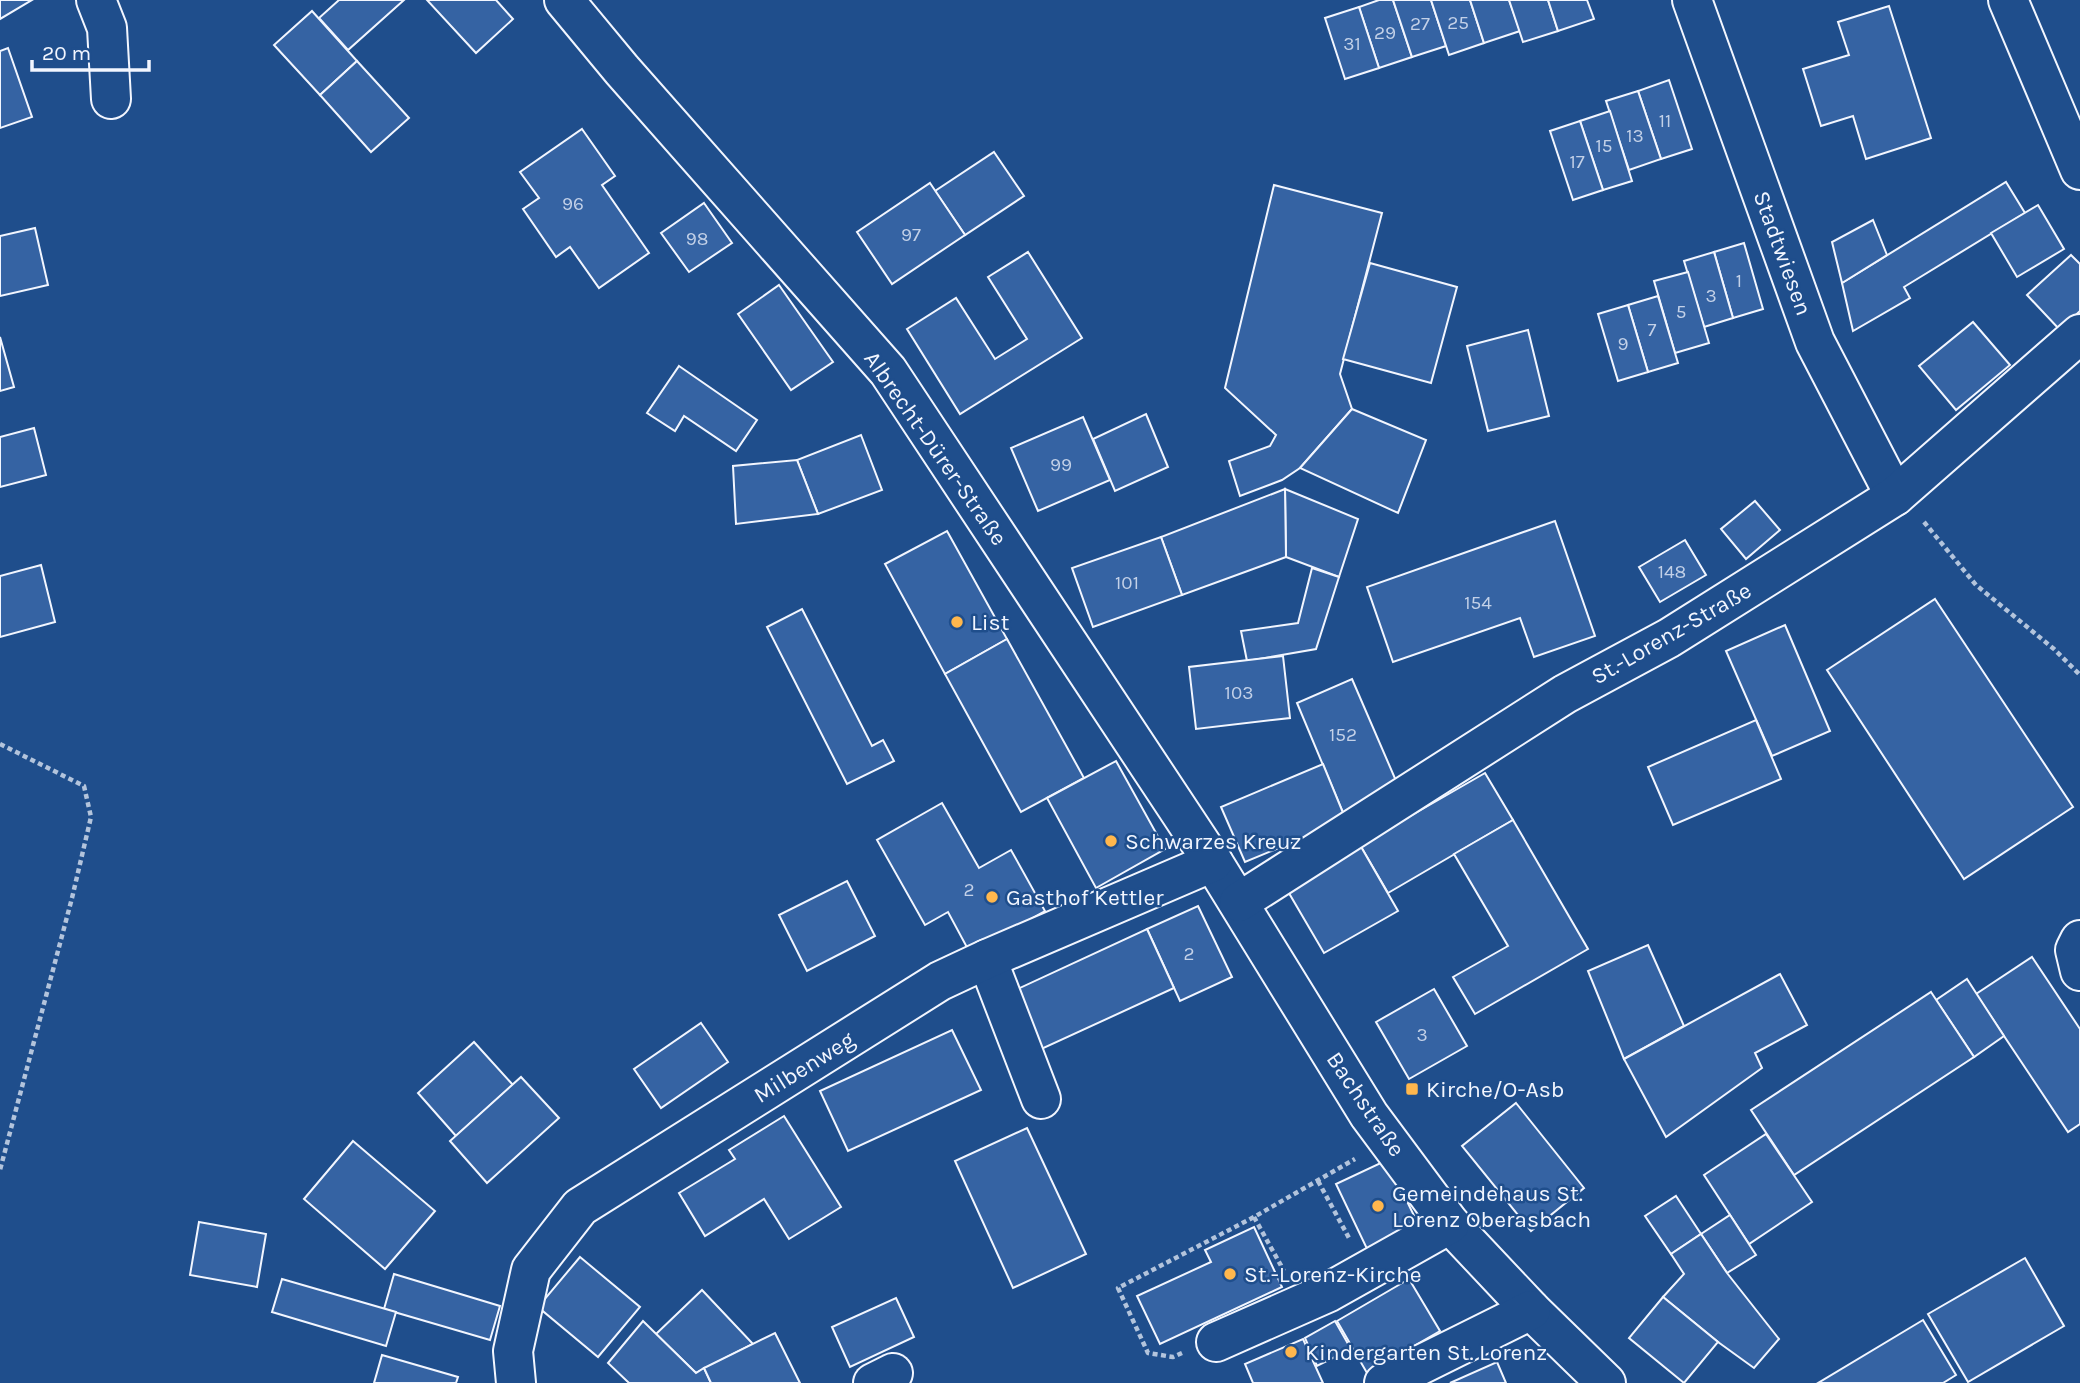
<svg xmlns="http://www.w3.org/2000/svg" width="2080" height="1383" viewBox="0 0 2080 1383" font-family="Karla,sans-serif">
<rect width="100%" height="100%" fill="#1f4e8c"/>
<g fill="#3563a3" stroke="#f2f6ff" stroke-width="2">
<path d="M0,0h32l-32,19z"/>
<path d="M339,0h65l-56,50 -29,-32z"/>
<path d="M427,0h69l17,19 -37,34z"/>
<path d="M1379,0h14l19,57 -33,11 -20,-61z"/>
<path d="M1393,0h38l15,46 -34,11z"/>
<path d="M1431,0h39l14,43 -35,12z"/>
<path d="M1470,0h39l11,31 -36,12z"/>
<path d="M1509,0h39l10,31 -35,11z"/>
<path d="M1548,0h39l7,19 -36,12z"/>
<path d="M1889,6l42,132 -65,21 -13,-43 -32,10 -18,-57 46,-14 -11,-33z"/>
<path d="M1359,7l20,61 -34,11 -20,-61z"/>
<path d="M312,11l45,50 -37,34 -46,-50z"/>
<path d="M8,48l24,69 -32,11v-77z"/>
<path d="M357,61l52,57 -38,34 -51,-57z"/>
<path d="M1669,80l23,69 -31,10 -23,-68z"/>
<path d="M1638,91l23,68 -32,11 -23,-69z"/>
<path d="M1610,111l22,70 -29,9 -23,-69z"/>
<path d="M1580,121l23,69 -30,10 -23,-69z"/>
<path d="M582,129l33,47 -13,9 47,68 -50,35 -29,-41 -14,10 -33,-48 16,-11 -19,-26z"/>
<path d="M994,152l30,44 -59,39 -30,-44z"/>
<path d="M2006,182l19,31 -121,74 6,11 -57,33 -11,-48z"/>
<path d="M930,183l35,52 -73,49 -35,-52z"/>
<path d="M1274,185l108,28 -42,161 12,35 -52,59 -18,12 -42,16 -11,-35 41,-15 6,-11 -51,-47z"/>
<path d="M704,203l28,40 -43,29 -28,-39z"/>
<path d="M2038,205l26,44 -47,28 -26,-44z"/>
<path d="M1873,220l14,35 -45,28 -10,-41z"/>
<path d="M35,228l13,57 -48,11v-60z"/>
<path d="M1744,243l19,66 -30,9 -19,-66z"/>
<path d="M1028,252l54,86 -122,76 -53,-85 49,-31 39,61 32,-20 -39,-62z"/>
<path d="M1714,252l19,66 -29,9 -20,-66z"/>
<path d="M2071,255l9,9v47l-20,19 -33,-35z"/>
<path d="M1370,263l87,24 -26,96 -88,-24z"/>
<path d="M1688,272l21,71 -34,10 -21,-72z"/>
<path d="M779,285l54,77 -42,28 -53,-76z"/>
<path d="M1658,296l20,67 -30,9 -20,-67z"/>
<path d="M1628,305l20,67 -30,9 -20,-67z"/>
<path d="M1973,322l37,43 -54,45 -37,-44z"/>
<path d="M1528,330l21,86 -61,15 -21,-85z"/>
<path d="M0,337l14,50 -14,4z"/>
<path d="M679,366l78,54 -21,31 -52,-35 -9,15 -28,-18z"/>
<path d="M1352,409l74,31 -28,73 -98,-45z"/>
<path d="M1146,414l22,53 -53,24 -22,-52z"/>
<path d="M1083,417l27,63 -72,31 -27,-63z"/>
<path d="M34,428l12,47 -46,12v-50z"/>
<path d="M861,435l21,55 -64,24 -21,-54z"/>
<path d="M797,460l21,54 -82,10 -3,-58z"/>
<path d="M1285,489l73,30 -19,58 -53,-20z"/>
<path d="M1285,489l1,68 -104,38 -21,-58z"/>
<path d="M1755,501l25,29 -34,29 -25,-30z"/>
<path d="M1555,521l40,115 -61,21 -14,-39 -127,44 -26,-75z"/>
<path d="M947,531l60,108 -62,35 -60,-110z"/>
<path d="M1161,537l21,58 -89,32 -21,-59z"/>
<path d="M1685,540l21,35 -46,27 -21,-35z"/>
<path d="M41,565l14,57 -55,15v-61z"/>
<path d="M1312,568l27,9 -23,72 -69,12 -6,-30 57,-8z"/>
<path d="M1935,599l138,208 -109,72 -137,-209z"/>
<path d="M802,609l70,137 11,-6 11,21 -47,23 -80,-157z"/>
<path d="M1785,625l45,106 -58,25 -46,-105z"/>
<path d="M1007,639l77,139 -63,34 -76,-138z"/>
<path d="M1283,656l7,62 -94,11 -7,-62z"/>
<path d="M1352,679l48,111 -54,30 -49,-117z"/>
<path d="M1756,720l25,59 -108,46 -25,-58z"/>
<path d="M1116,761l49,88 -69,39 -49,-90z"/>
<path d="M1323,764l23,56 -101,42 -24,-55z"/>
<path d="M1485,773l28,47 -125,73 -28,-48z"/>
<path d="M942,803l37,65 32,-18 34,61 -75,42 -22,-41 -23,13 -48,-85z"/>
<path d="M1513,820l75,129 -113,65 -22,-37 55,-31 -54,-92z"/>
<path d="M1360,845l38,66 -74,42 -38,-65z"/>
<path d="M847,881l28,55 -68,35 -28,-56z"/>
<path d="M1198,906l34,71 -52,24 -33,-72z"/>
<path d="M1147,929l27,59 -137,63 -28,-58z"/>
<path d="M1648,945l36,81 -60,33 -36,-88z"/>
<path d="M2032,957l48,72v95l-12,8 -92,-138z"/>
<path d="M1780,974l27,51 -52,28 7,15 -96,69 -42,-78z"/>
<path d="M1967,979l37,57 -30,21 -38,-57z"/>
<path d="M1434,989l33,57 -58,33 -33,-57z"/>
<path d="M1931,992l43,65 -180,118 -43,-65z"/>
<path d="M701,1023l27,39 -67,46 -27,-39z"/>
<path d="M952,1030l29,60 -133,61 -28,-60z"/>
<path d="M474,1042l39,43 -57,51 -38,-43z"/>
<path d="M521,1077l38,41 -72,65 -37,-42z"/>
<path d="M1516,1103l68,85 -53,43 -69,-85z"/>
<path d="M784,1116l57,91 -52,32 -25,-40 -59,37 -26,-43 56,-34 -6,-9z"/>
<path d="M1027,1128l59,126 -73,34 -58,-127z"/>
<path d="M1766,1134l46,68 -63,42 -45,-69z"/>
<path d="M353,1141l82,70 -50,58 -81,-70z"/>
<path d="M1387,1160l33,68 -51,25 -33,-69z"/>
<path d="M1676,1196l25,38 -30,20 -26,-38z"/>
<path d="M1730,1215l26,40 -29,18 -26,-39z"/>
<path d="M199,1222l67,12 -9,53 -67,-12z"/>
<path d="M1254,1227l28,60 -122,57 -23,-48 74,-34 -6,-12z"/>
<path d="M1701,1234l26,39 52,66 -25,29 -36,-26 -55,-45 21,-23 -13,-20z"/>
<path d="M580,1257l60,50 -42,50 -60,-50z"/>
<path d="M2025,1258l39,68 -96,56 -40,-68z"/>
<path d="M394,1274l106,32 -10,34 -106,-31z"/>
<path d="M282,1279l114,33 -10,34 -114,-34z"/>
<path d="M1409,1279l31,52 -73,42 -30,-52z"/>
<path d="M702,1290l51,54 -57,29 -40,-39z"/>
<path d="M1663,1297l55,45 -34,41 -55,-45z"/>
<path d="M896,1298l18,39 -64,30 -18,-40z"/>
<path d="M1923,1320l33,55 -13,8h-125z"/>
<path d="M643,1321l53,52 8,-5 7,15h-82l-21,-20z"/>
<path d="M1335,1321l16,28 -34,17 -12,-28z"/>
<path d="M775,1333l25,50h-89l-7,-15z"/>
<path d="M1303,1339l20,44h-70l-8,-19z"/>
<path d="M382,1355l76,22 -2,6h-82z"/>
<path d="M1497,1362l9,21h-56z"/>
</g>
<g fill="none" stroke-linecap="round" stroke-linejoin="round">
<defs>
<g id="minor">
<path d="M96,0l11,28 4,71"/>
<path d="M564,0l58,70 266,301 325,491 156,253 81,109 81,86 75,73"/>
<path d="M1692,0l123,342 80,154"/>
<path d="M2008,0l72,170"/>
<path d="M1239,902l326,-208 104,-56 226,-142 185,-162"/>
<path d="M2080,940l-5,10 5,21"/>
<path d="M987,959l54,140"/>
<path d="M1216,1342l113,-50 121,-68"/>
<path d="M516,1383l-3,-32 18,-81 49,-63 360,-226 47,-22 226,-97"/>
<path d="M873,1383l20,-10"/>
<path d="M1384,1383l147,-73"/>
</g>
</defs>
<use href="#minor" stroke="#f2f6ff" stroke-width="42"/>
<g stroke="#b3c4dc" stroke-width="4.5" stroke-dasharray="5 3.5" stroke-linecap="butt">
<path d="M1924,522l52,63 78,64 26,26"/>
<path d="M0,744l84,42 7,31 -19,81 -72,272"/>
<path d="M1318,1181l31,57"/>
<path d="M1254,1217l30,54"/>
<path d="M1182,1353l-9,4 -25,-4 -30,-65 136,-71 101,-58"/>
</g>
<use href="#minor" stroke="#1f4e8c" stroke-width="38"/>
</g>
<g fill="#ffb74d" stroke="#1f4e8c" stroke-width="2.5">
<circle cx="957" cy="622" r="7"/>
<circle cx="1111" cy="841" r="7"/>
<circle cx="992" cy="897" r="7"/>
<rect x="1405" y="1082" width="14" height="14" rx="3.5"/>
<circle cx="1378" cy="1206" r="7"/>
<circle cx="1230" cy="1274" r="7"/>
<circle cx="1291" cy="1352" r="7"/>
</g>
<g text-anchor="middle" stroke-width="5" stroke-linejoin="round" paint-order="stroke">
<g font-size="19" fill="#c3d1e8">
<text x="1458" y="29">25</text>
<text x="1420" y="30">27</text>
<text x="1385" y="39">29</text>
<text x="1352" y="50">31</text>
<text x="1665" y="127">11</text>
<text x="1635" y="142">13</text>
<text x="1604" y="152">15</text>
<text x="1577" y="168">17</text>
<text x="573" y="210">96</text>
<text x="911" y="241">97</text>
<text x="697" y="245">98</text>
<text x="1739" y="287">1</text>
<text x="1711" y="302">3</text>
<text x="1681" y="318">5</text>
<text x="1652" y="336">7</text>
<text x="1623" y="350">9</text>
<text x="1061" y="471">99</text>
<text x="1672" y="578">148</text>
<text x="1127" y="589">101</text>
<text x="1478" y="609">154</text>
<text x="1239" y="699">103</text>
<text x="1343" y="741">152</text>
<text x="969" y="896">2</text>
<text x="1189" y="960">2</text>
<text x="1422" y="1041">3</text>
</g>
<g font-size="23" fill="#f2f6ff" stroke="#1f4e8c">
<text transform="translate(1783 253) rotate(70)" y="8">Stadtwiesen</text>
<text transform="translate(936 448) rotate(55)" y="8">Albrecht-Dürer-Straße</text>
<text transform="translate(1671 633) rotate(-30)" y="8">St.-Lorenz-Straße</text>
<text transform="translate(804 1067) rotate(-32)" y="8">Milbenweg</text>
<text transform="translate(1366 1104) rotate(56)" y="8">Bachstraße</text>
</g>
<g font-size="23" fill="#f2f6ff" stroke="#1f4e8c" text-anchor="start">
<text x="971" y="630">List</text>
<text x="1125" y="849">Schwarzes Kreuz</text>
<text x="1006" y="905">Gasthof Kettler</text>
<text x="1426" y="1097">Kirche/O-Asb</text>
<text x="1392" y="1201">Gemeindehaus St.<tspan x="1392" dy="26">Lorenz Oberasbach</tspan></text>
<text x="1244" y="1282">St.-Lorenz-Kirche</text>
<text x="1305" y="1360">Kindergarten St. Lorenz</text>
</g>
</g>
<path d="M32 60v10h117v-10" fill="none" stroke="#f2f6ff" stroke-width="3.5"/>
<text x="42" y="60" font-size="21" fill="#f2f6ff" stroke="#1f4e8c" stroke-width="5" paint-order="stroke">20 m</text>
</svg>
